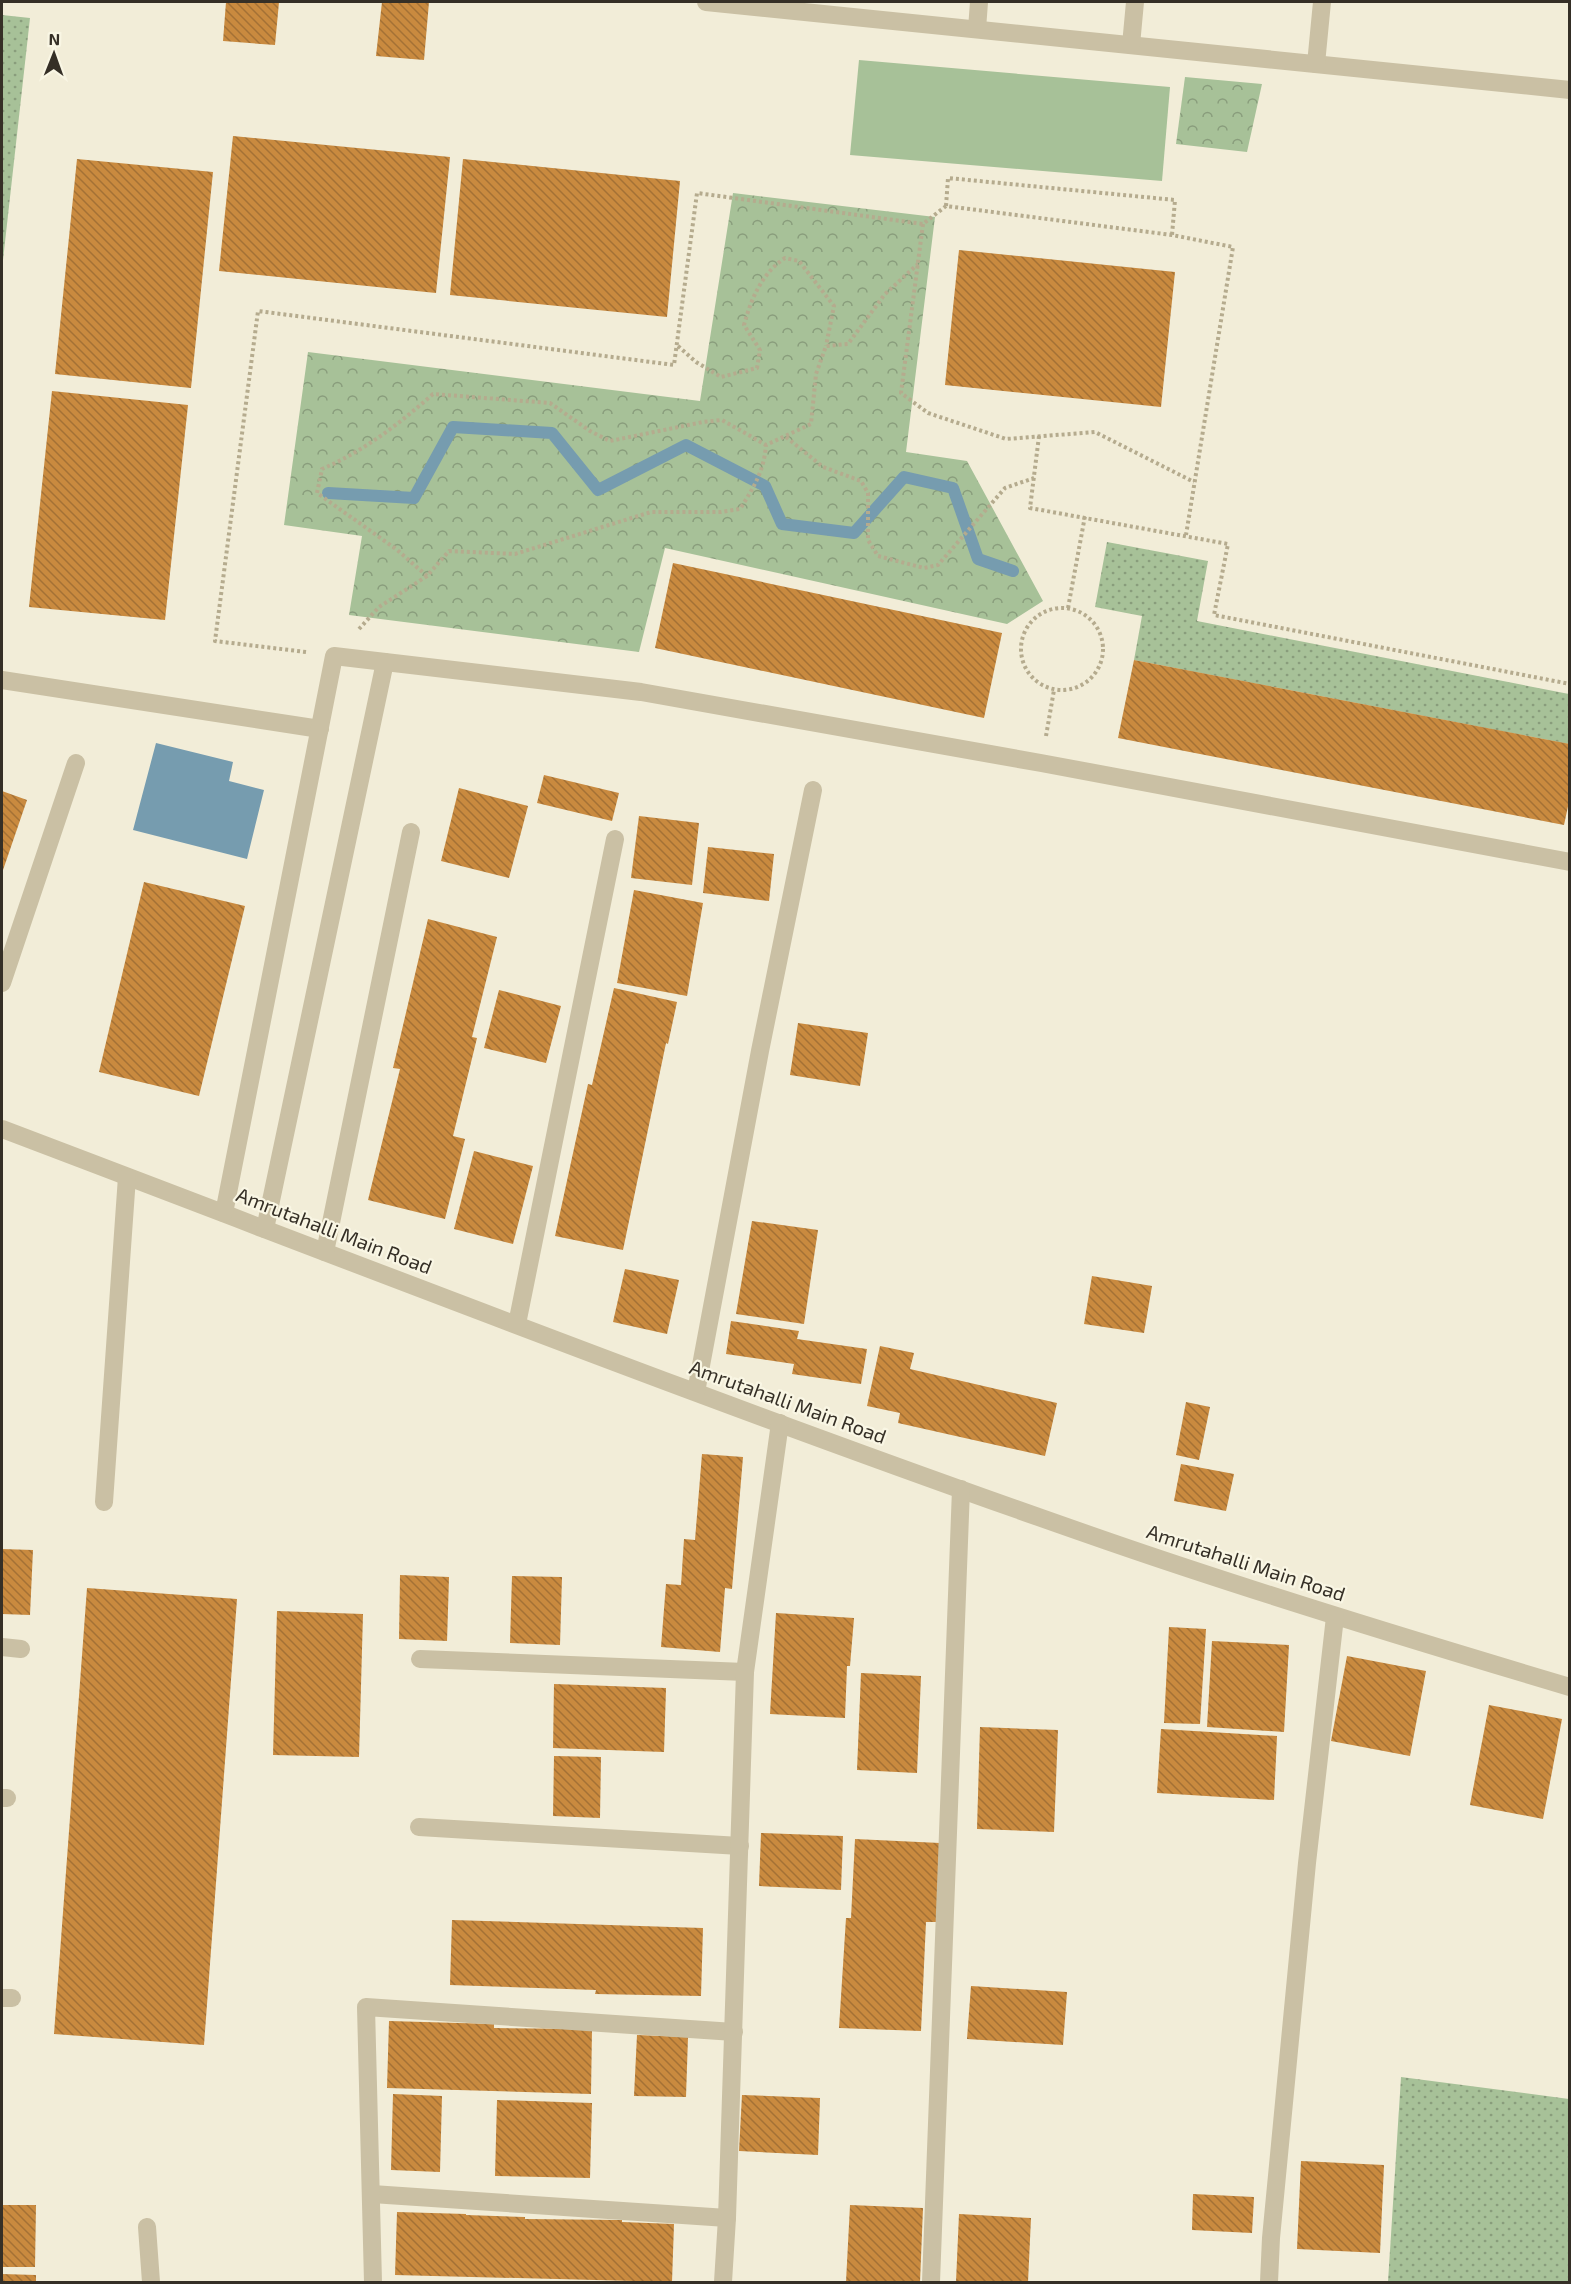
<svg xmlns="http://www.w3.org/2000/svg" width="1571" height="2284" viewBox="0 0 1571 2284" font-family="'Exo 2',sans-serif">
<defs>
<pattern id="grass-dots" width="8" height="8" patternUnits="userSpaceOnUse" patternTransform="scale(1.5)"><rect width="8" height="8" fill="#a7c198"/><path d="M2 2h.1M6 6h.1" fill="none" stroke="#899d7c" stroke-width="1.8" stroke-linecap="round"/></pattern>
<pattern id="park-crowns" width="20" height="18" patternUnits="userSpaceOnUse" patternTransform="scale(1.5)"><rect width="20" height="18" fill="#a7c198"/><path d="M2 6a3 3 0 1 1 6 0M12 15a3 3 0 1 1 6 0" fill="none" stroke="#899d7c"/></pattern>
<pattern id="building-back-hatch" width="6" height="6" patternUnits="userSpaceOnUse" patternTransform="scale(1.5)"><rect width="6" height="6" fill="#c98a3f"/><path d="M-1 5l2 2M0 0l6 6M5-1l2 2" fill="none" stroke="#a47135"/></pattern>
</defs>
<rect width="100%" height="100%" fill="#f2edd8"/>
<g fill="url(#grass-dots)">
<path d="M2,15l28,3 -28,251z"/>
<path d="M1107,542l101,19 -11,60 372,73v50l-435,-84 8,-44 -47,-9z"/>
<path d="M1401,2077l168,22v183h-181z"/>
</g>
<g fill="url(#park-crowns)">
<path d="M1185,77l77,7 -15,68 -71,-8z"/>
<path d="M733,193l202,24 -29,235 61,9 76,140 -36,23 -342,-76 -26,104 -290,-37 13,-79 -78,-11 24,-173 392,49z"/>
</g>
<path fill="#a7c198" d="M859,60l311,27 -8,94 -312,-26z"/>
<path fill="#769caf" d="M156,743l77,19 -4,19 35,9 -17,69 -114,-29z"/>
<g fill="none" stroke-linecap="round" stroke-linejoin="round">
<path stroke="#769caf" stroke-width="12" d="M328,493l86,5 39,-71 99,6 46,57 88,-45 79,41 17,38 72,9 50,-56 49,11 25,71 35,12"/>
</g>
<g fill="url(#building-back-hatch)">
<path d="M226,2h53l-4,43 -52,-4z"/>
<path d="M382,2h47l-5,58 -48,-4z"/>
<path d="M233,136l217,21 -14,136 -217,-22z"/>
<path d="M77,159l136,13 -22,216 -136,-14z"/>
<path d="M463,159l217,22 -13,136 -217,-22z"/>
<path d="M959,250l216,22 -14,135 -216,-22z"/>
<path d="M52,391l136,14 -23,215 -136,-13z"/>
<path d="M673,563l329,70 -18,85 -329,-70z"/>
<path d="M1134,660l436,84v53l-6,28 -446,-87z"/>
<path d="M544,775l75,18 -7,28 -75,-18z"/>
<path d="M459,788l69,18 -19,72 -68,-17z"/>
<path d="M2,791l25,9 -25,73z"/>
<path d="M639,816l60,7 -7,62 -61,-7z"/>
<path d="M708,847l66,7 -5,47 -66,-8z"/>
<path d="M144,882l101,24 -46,190 -100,-24z"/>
<path d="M634,890l69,13 -16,93 -70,-13z"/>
<path d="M428,919l69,18 -25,100 5,1 -24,98 12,3 -20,80 -77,-19 32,-131 -7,-1z"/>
<path d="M614,988l63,14 -9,42 -2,-1 -43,207 -68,-14 33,-152 4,1z"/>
<path d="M499,990l62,16 -15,57 -62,-15z"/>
<path d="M798,1023l70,10 -8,53 -70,-11z"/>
<path d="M474,1151l59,15 -20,78 -59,-15z"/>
<path d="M752,1221l66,9 -14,94 -68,-10z"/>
<path d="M625,1269l54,11 -12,54 -54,-12z"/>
<path d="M1092,1276l60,10 -8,47 -60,-9z"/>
<path d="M731,1321l68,10 -2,8 70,10 -6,35 -69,-10 2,-10 -68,-10z"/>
<path d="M880,1346l34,7 -4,16 147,34 -12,53 -147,-33 2,-10 -33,-7z"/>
<path d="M1186,1402l24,5 -11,53 -23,-5z"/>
<path d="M702,1454l41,3 -11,132 -7,-1 -5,64 -59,-5 5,-63 15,1 3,-46 11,1z"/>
<path d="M1181,1464l53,10 -8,37 -52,-10z"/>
<path d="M2,1549l31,1 -3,65 -28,-1z"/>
<path d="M400,1575l49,2 -2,64 -48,-2z"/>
<path d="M512,1576l50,1 -2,68 -50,-2z"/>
<path d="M87,1588l150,11 -33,446 -150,-11z"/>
<path d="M277,1611l86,3 -4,143 -86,-2z"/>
<path d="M776,1613l78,5 -4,48h-3l-2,52 -75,-4z"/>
<path d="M1169,1627l37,2 -6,95 -36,-1z"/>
<path d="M1212,1641l77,4 -5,87 -77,-5z"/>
<path d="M1347,1656l79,15 -16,85 -79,-15z"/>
<path d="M861,1673l60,3 -4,97 -60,-3z"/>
<path d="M554,1684l112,4 -2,64 -111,-4z"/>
<path d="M1489,1705l73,14 -19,100 -73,-14z"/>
<path d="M980,1727l78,3 -4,102 -77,-3z"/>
<path d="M1161,1729l116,7 -3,64 -117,-7z"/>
<path d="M554,1756l47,1 -1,61 -47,-2z"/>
<path d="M761,1833l82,3 -2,54 -82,-4z"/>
<path d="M855,1839l85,4 -3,79h-11l-5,109 -82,-3 7,-110h5z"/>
<path d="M452,1920l251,8 -2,68 -106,-2 1,-4 -146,-5z"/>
<path d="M971,1986l96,6 -4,53 -96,-6z"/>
<path d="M389,2021l105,3v4l98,1 -1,65 -204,-6z"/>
<path d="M637,2035l51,2 -2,60 -52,-1z"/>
<path d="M393,2094l49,2 -2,76 -49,-2z"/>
<path d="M742,2095l78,3 -2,57 -79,-4z"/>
<path d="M497,2100l95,3 -2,75 -95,-2z"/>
<path d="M1301,2161l83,4 -4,88 -83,-4z"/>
<path d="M1193,2194l61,3 -2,36 -60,-3z"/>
<path d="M2,2205h34l-1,62h-33z"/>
<path d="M850,2205l73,3 -3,74h-74z"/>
<path d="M397,2212l69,2v1l59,2v2l97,1v2l52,2 -2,58 -277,-7z"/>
<path d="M959,2214l72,4 -3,64h-72z"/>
<path d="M2,2274l34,1v7h-34z"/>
</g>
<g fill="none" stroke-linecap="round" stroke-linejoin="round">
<g stroke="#b5ab8e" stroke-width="4" stroke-dasharray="3 3" stroke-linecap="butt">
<path d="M946,206l2,-28 227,22 -3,35"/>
<path d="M923,224l-22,169 27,20 78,26 89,-7 99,50"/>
<path d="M678,346l18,16 25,15 36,-9 3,-18 -16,-25c7,-26 18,-52 41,-67l14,3 35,45 -8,40"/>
<path d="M1039,436l-9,72 198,36 -14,71 356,69"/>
<path d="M786,437l37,30 38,14 7,12v47l10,16 46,12 14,-3 67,-77 29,-10"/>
<path d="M427,576l-31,-27 -79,-56 5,-24c42,-18 77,-45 111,-75l117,9 40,28 20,10 93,-19 19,-2 44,25"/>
<path d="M1068,608l17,-92"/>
<circle cx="1062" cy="649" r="41"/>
<path d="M359,629l20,-22 48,-31 22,-25 66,3 136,-42h70l19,-3c14,-22 24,-38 26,-64l45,-21 5,-50 10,-28 22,-2 37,-50 33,-30"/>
<path d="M306,652l-91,-11 43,-330 416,54 23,-172 226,31 23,-18 226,29 61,12 -47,288"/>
<path d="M1046,736l8,-46"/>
</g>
<g stroke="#cac0a4" stroke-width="18">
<path d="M706,2l864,88"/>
<path d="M977,29l2,-27"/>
<path d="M1131,45l4,-43"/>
<path d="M1316,64l6,-62"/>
<path d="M2,680l318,49"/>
<path d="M2,983l74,-220"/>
<path d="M2,1129c367,139 733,283 1105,412 153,53 308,100 463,146"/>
<path d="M224,1213l110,-557 307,36 400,71 529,99"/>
<path d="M265,1229l120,-567"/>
<path d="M325,1252l86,-420"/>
<path d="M517,1324l98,-485"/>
<path d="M696,1392l64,-341 53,-261"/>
<path d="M104,1502l23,-325"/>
<path d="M2,1647l19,2"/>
<path d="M420,1659l325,13"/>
<path d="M2,1798h5"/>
<path d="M419,1827l321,19"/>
<path d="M2,1998h10"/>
<path d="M372,2194l355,24"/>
<path d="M147,2227l4,55"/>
<path d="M373,2282l-7,-275 368,25"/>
<path d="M723,2282l4,-64 18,-546 35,-249"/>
<path d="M931,2282l30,-793"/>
<path d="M1269,2282l2,-44 36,-375 28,-246"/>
</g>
</g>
<g text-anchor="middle" stroke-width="4.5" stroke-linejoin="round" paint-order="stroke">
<g font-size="20" fill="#352f26" stroke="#f9f6e4">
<text transform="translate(334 1231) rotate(21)" y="7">Amrutahalli Main Road</text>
<text transform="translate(788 1402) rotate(20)" y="7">Amrutahalli Main Road</text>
<text transform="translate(1246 1563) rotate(18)" y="7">Amrutahalli Main Road</text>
</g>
</g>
<rect width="1571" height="2284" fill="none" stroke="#352f26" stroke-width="6"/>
<g transform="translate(54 54) rotate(1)" stroke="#f9f6e4" stroke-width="4.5" paint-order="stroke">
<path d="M0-4.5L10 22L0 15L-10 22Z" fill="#352f26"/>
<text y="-9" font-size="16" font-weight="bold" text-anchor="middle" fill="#352f26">N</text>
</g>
</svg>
